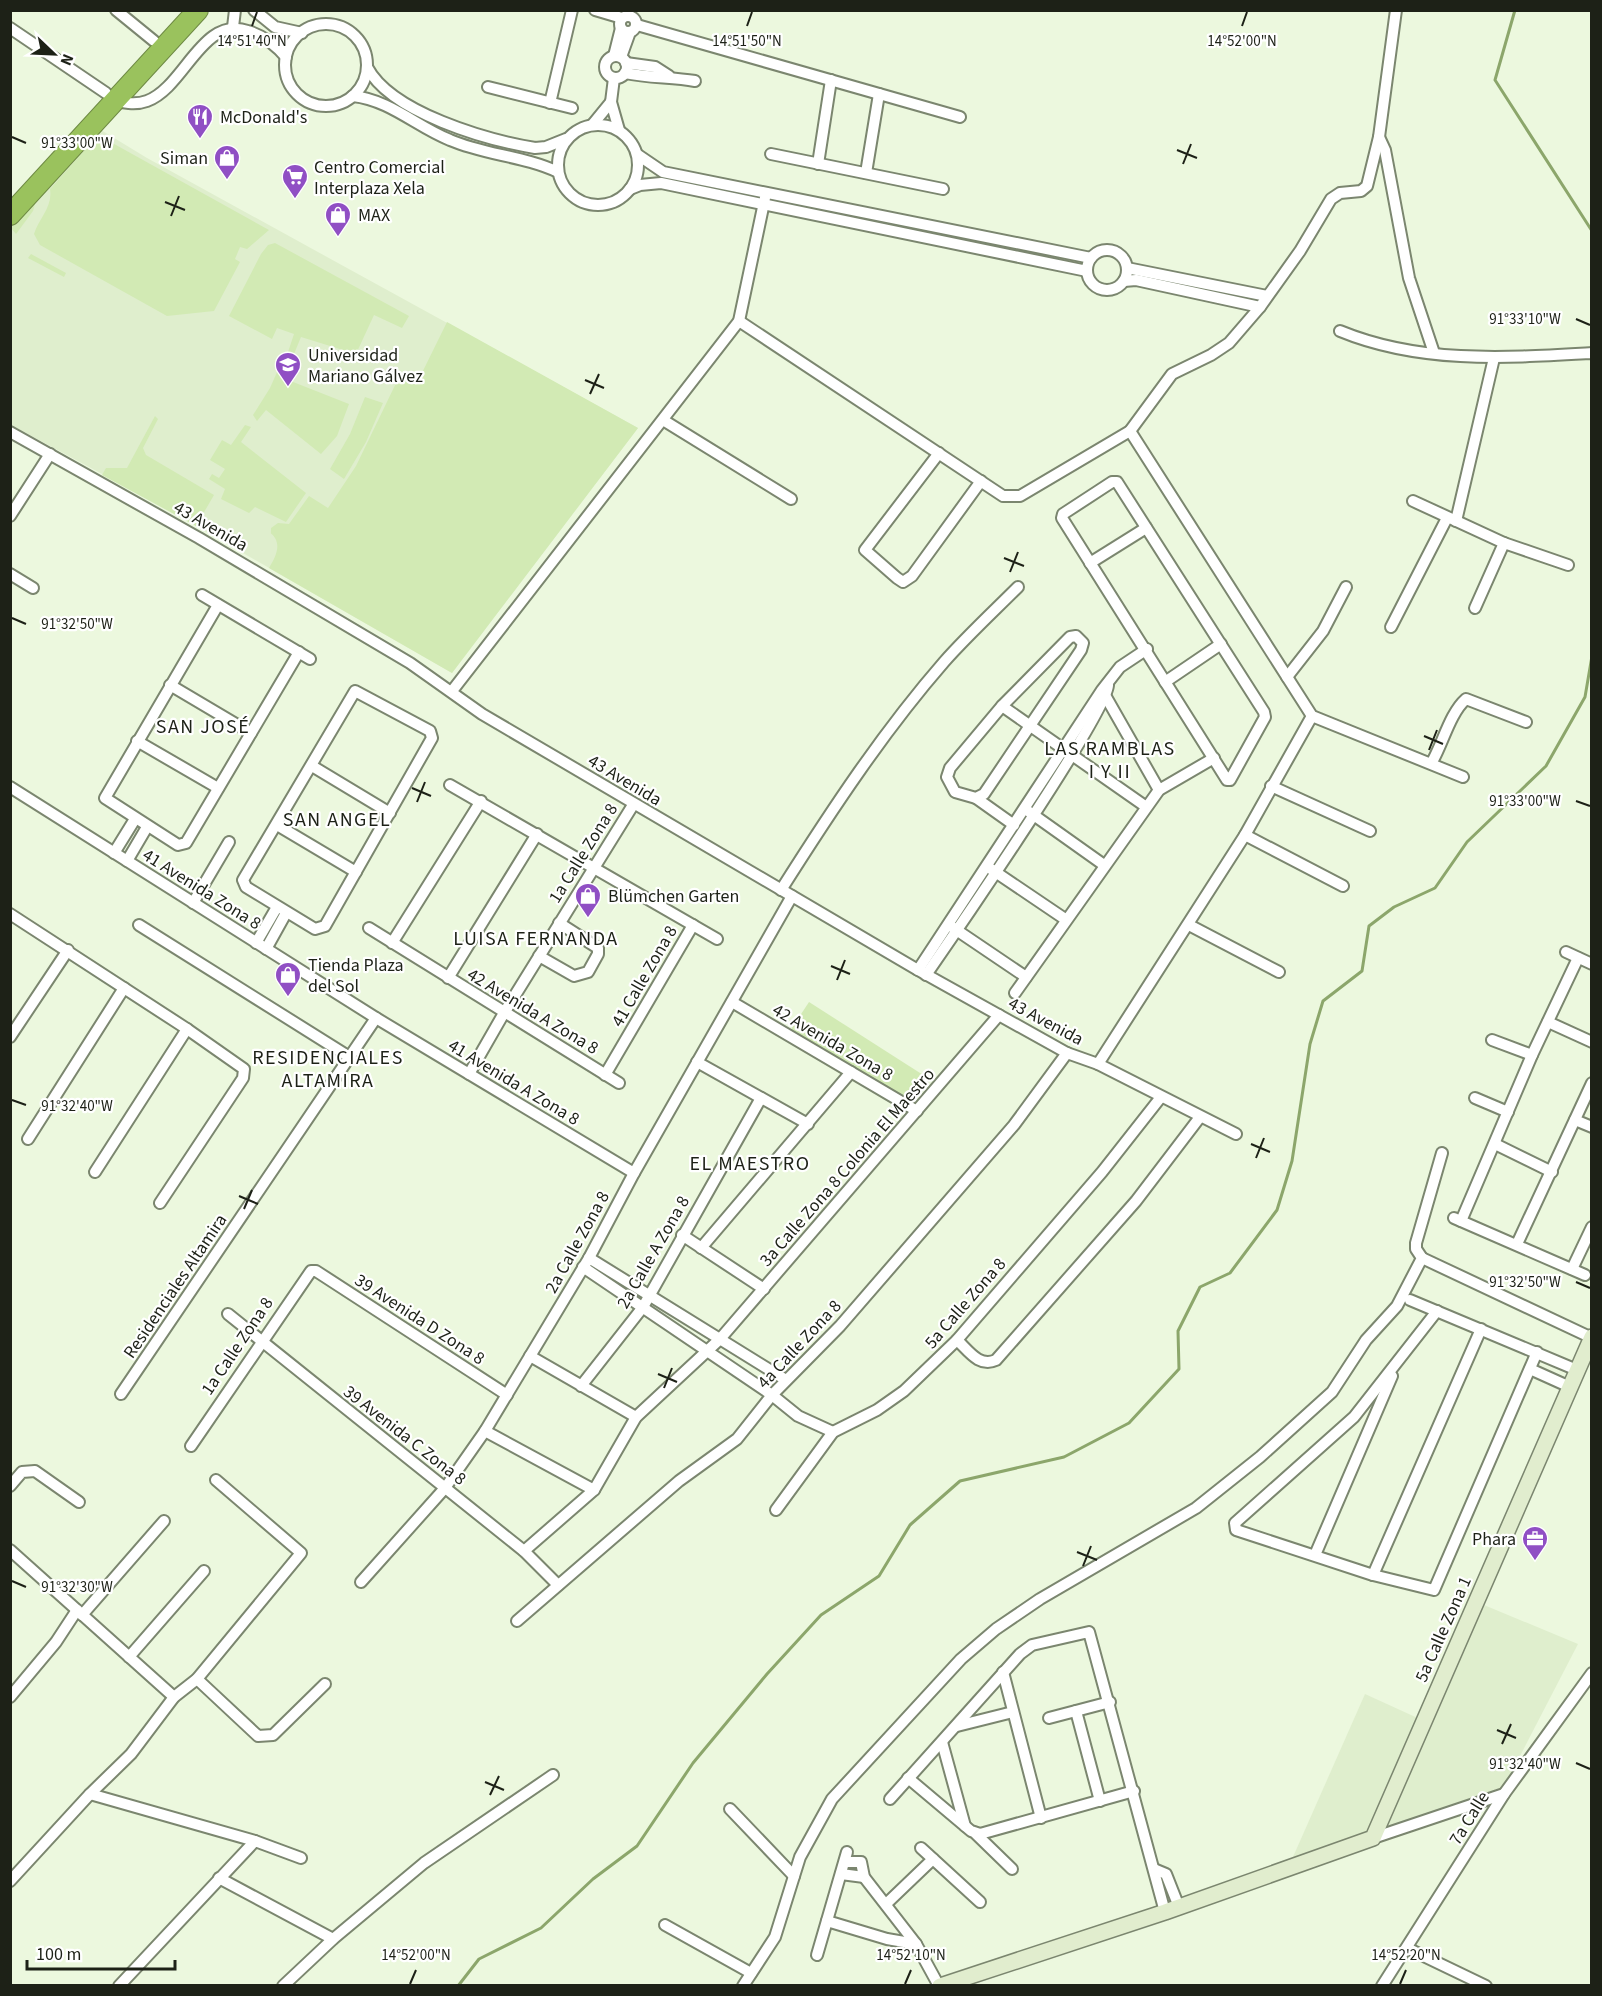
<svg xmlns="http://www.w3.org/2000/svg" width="1602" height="1996" viewBox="0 0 1602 1996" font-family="'Source Sans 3',sans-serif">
<rect width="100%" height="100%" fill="#ecf8de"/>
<g fill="#dfeecd">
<path d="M101,130l46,28 491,270 -186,245 -296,-170 -145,-78 -1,-198z"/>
<path d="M1484,1605l94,39 -74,143 -119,42z"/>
<path d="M1365,1694l57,26 -51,115 -82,31z"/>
</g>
<g fill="#d2eab4">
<path d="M98,135l171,95 -22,19 -7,-2 -5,12 5,3 -26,49 -47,5 -127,-71 -6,-11c5,-16 19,-27 16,-45z"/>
<path d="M37,197l-4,14 -17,23 -6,-7z"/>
<path d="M275,243l134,73 -7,12 -28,-13 -18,39 -55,-17 -7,17 -6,-2 6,-18 -17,-6 -5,11 -43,-23 32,-62 7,-9z"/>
<path d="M31,254l35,19 -2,4 -36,-19z"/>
<path d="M447,322l191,106 -186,245 -183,-105c5,-9 12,-20 6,-30 -5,-8 -4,0 -4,-10l7,-5 11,1 20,-28 19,12 28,-42 43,-89 17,8z"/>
<path d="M282,361l6,1 -5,16 66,26 -12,32 -16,18 -55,-44 -9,11 -4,-6 17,-27z"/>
<path d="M365,397l18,6 -17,39 -22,37 -14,-10 20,-35z"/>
<path d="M155,416l3,3 -15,29 3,7 68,40 -18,31 -94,-51 4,-7h21z"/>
<path d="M245,425l6,2 -10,15 65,51 -20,29 -31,-15 -6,6 -28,-14 4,-10 -16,-10 3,-5 7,4 6,-9 -15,-9 12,-20 9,5z"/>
<path d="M809,1002l122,78 -22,26 -121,-72z"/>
</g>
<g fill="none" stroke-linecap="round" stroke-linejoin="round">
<g stroke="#8ca66b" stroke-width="3">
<path d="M1515,10l-20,70 97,151"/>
<path d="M458,1986l21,-27 62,-31 52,-49 44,-33 56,-83 74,-89 54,-59 58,-39 31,-51 50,-44 104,-24 65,-34 50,-54 -1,-38 22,-44 30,-14 47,-63 15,-49 18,-117 13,-43 39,-30 7,-45 25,-19 41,-19 32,-46 79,-76 39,-69 7,-41"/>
</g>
<defs>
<g id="street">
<path d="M116,10l38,31"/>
<path d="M254,10l21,17 27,6"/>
<path d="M595,10l27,8"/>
<circle cx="628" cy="24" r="8"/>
<circle cx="326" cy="65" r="41"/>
<path d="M637,25l323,92"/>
<path d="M233,27l2,-17"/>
<path d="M10,28l96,65"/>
<circle cx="616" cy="67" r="11"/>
<path d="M614,56l7,-28"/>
<path d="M621,57l9,-25"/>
<path d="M626,63l29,4 14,9"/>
<path d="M367,67c24,46 120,73 168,81l11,-1 20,-8"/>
<path d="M625,73c24,5 46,4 70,8"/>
<path d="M614,78l-3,24 8,28"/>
<path d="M488,87l84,21"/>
<path d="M353,96c37,4 64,31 97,44 35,15 74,16 108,32"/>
<path d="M115,101c11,2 21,4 32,0 38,-14 55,-86 101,-70 16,5 27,13 38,26"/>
<path d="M550,103l22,-93"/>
<path d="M593,124l18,-22"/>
<circle cx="598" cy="165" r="40"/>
<path d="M1379,137l6,13 24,128 25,75"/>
<path d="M771,154l172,35"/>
<path d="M638,155l25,17 428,86"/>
<path d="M818,164l13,-84"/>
<path d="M866,173l13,-79"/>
<path d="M630,189l10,-4 21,-2 426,88"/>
<circle cx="1107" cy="270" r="20"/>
<path d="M1127,268l140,28"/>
<path d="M1124,281l12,-1 124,27"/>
<path d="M739,321l264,175h17l110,-65 42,-57 39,-19 18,-12 31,-36 40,-56 31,-52 9,-6 21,-2 6,-5 12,-49 17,-127"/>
<path d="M1340,331c80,33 166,27 252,22"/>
<path d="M663,420l128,79"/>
<path d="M1130,431l182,285 151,61"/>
<path d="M10,432l189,106 211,125 72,51 436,256 149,83 31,11 138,70"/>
<path d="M939,453l-74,97 32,28 6,4 9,-6 69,-95"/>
<path d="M1112,482h5l147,230 1,5 -35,63h-3l-165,-262 1,-4z"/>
<path d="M1413,501l91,42 64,22"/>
<path d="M10,516l40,-62"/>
<path d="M1456,521l38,-163"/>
<path d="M1090,563l56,-35"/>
<path d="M10,574l23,14"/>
<path d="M202,595l108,64"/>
<path d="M218,605l-113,193 73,47 8,-2 113,-191"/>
<path d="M1475,608l29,-65"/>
<path d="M1391,627l56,-109"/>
<path d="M1076,636l7,7 -2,7 -97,144 -8,4 -21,-6 -8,-15 3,-9 52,-62 68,-69z"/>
<path d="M1287,677l36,-46 23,-44"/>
<path d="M1165,682l56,-38"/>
<path d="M170,685l81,48"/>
<path d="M355,691l75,40 2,7 -107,188 -10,3 -69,-42 -3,-7z"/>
<path d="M452,691l287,-370 27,-128"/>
<path d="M1106,697l53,93"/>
<path d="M1002,706l143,100"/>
<path d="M137,741l81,47"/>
<path d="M1432,762c11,-19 18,-49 34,-63l60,23"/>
<path d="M312,766l78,47"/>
<path d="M450,785l267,154"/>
<path d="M1271,786l99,45"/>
<path d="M10,787l366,231 258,155"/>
<path d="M976,798l38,27"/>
<path d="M1028,811l76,54"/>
<path d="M277,825l79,47"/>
<path d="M1245,835l98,51"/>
<path d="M114,853l21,-34"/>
<path d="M127,861l20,-34"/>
<path d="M991,869l74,50"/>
<path d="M781,890c50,-79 102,-158 163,-228 23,-26 49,-50 74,-75"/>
<path d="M193,903l36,-61"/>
<path d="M10,914l177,115 57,40 -1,9 -83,125"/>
<path d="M139,925l212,133"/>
<path d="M1189,925l90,47"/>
<path d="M952,927l74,50"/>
<path d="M369,928l250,155"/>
<path d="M256,943l21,-36"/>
<path d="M392,943l89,-142"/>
<path d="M266,949l20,-36"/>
<path d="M1566,952l26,12"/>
<path d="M539,956l35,20 14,-4 10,-18v-6l-39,-25"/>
<path d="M918,970l184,-280 18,-23 27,-18"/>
<path d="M926,975c25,-36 184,-267 182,-290"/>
<path d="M448,978l89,-144"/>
<path d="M1015,993l144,-203 55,-32"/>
<path d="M732,1002l185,109"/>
<path d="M1548,1022l44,20"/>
<path d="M10,1037l58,-87"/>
<path d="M1492,1040l40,15"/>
<path d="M697,1062l111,62"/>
<path d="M1098,1064l147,-229 67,-119"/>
<path d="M469,1074l35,-61 129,-208"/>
<path d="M605,1075l88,-150"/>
<path d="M1475,1098l33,14"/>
<path d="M1575,1120l17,7"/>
<path d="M28,1139l96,-151"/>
<path d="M1495,1144l57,28"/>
<path d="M95,1172l92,-143"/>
<path d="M1454,1218l131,57"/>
<path d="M1461,1221l71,-166 46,-97"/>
<path d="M682,1235l82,54"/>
<path d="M1517,1244l75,-161"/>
<path d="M701,1248l150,-176"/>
<path d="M589,1258l197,122"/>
<path d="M1422,1258l170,80"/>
<path d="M583,1267l189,128 26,21 35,16"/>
<path d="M1572,1269l20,-42"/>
<path d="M1410,1300l167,70"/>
<path d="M1437,1311l-83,106 -119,106 1,7 137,45 61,15 103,-238"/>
<path d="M228,1314l296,237 34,34"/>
<path d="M957,1340c11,10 22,28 39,20l140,-159 64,-84"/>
<path d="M530,1356l106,61"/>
<path d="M1530,1369l40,18"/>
<path d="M581,1386l62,-79 118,-209"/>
<path d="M121,1394l255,-376"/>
<path d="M485,1431l109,59"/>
<path d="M191,1446l120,-175h5l191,124"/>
<path d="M10,1486l12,-14 13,-1 44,31"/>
<path d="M776,1510l57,-78 44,-22 27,-19 53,-51 145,-168 59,-75"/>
<path d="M10,1550l164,147"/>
<path d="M524,1551l70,-61 42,-73 84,-78 279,-324"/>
<path d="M1315,1555l77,-179"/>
<path d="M1373,1575l108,-246"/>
<path d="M361,1582l84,-94 40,-57 104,-173 45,-85 158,-277"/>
<path d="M82,1615l82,-94"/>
<path d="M517,1621l162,-140 58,-42 35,-44 68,-69 174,-201 53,-72"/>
<path d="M129,1657l75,-86"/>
<path d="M1003,1672l38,146"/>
<path d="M197,1679l61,57 15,-1 52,-51"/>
<path d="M10,1697l46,-55 21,-32"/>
<path d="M1076,1711l24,90"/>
<path d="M1049,1718l61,-16"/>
<path d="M957,1726l56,-14"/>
<path d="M942,1742l23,84"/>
<path d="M908,1778l63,53 9,3 154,-43"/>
<path d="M90,1794l165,47"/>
<path d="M890,1799l130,-145 12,-9 57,-13 76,280"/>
<path d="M730,1809l64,67"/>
<path d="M976,1834l36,35"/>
<path d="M1373,1838l131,-44"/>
<path d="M921,1848l59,54"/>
<path d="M845,1862h16l3,15 52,67 23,42"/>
<path d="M1154,1869l12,5 13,33"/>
<path d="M841,1874l23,3"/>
<path d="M219,1878l114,61"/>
<path d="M10,1881l80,-87 41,-40 43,-57 23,-18 104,-126 -85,-73"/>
<path d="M886,1904l47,-45"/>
<path d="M827,1921l60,18 29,5"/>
<path d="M665,1925l86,48"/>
<path d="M1407,1948l79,38"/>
<path d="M817,1955l30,-103"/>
<path d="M119,1986l136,-145 46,17"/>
<path d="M283,1986l50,-47 91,-76 129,-88"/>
<path d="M743,1986l32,-49 25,-80 32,-58 129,-140 35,-30 44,-30 156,-91 64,-51 72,-65 34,-52 31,-34 25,-48 -6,-9v-6l26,-90"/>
<path d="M1382,1986l122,-192 88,-121"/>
</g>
<path id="secondary" d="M940,1986l225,-74 208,-74 219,-501"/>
<path id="highway" d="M10,215l188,-205"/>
</defs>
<use href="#street" stroke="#7b866f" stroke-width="14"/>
<use href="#secondary" stroke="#7b866f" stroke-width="18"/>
<use href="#highway" stroke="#6e8a44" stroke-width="22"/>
<use href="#street" stroke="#fff" stroke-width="10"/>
<use href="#secondary" stroke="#e1edce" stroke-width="15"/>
<use href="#highway" stroke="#9ac25d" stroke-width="20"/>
</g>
<path fill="none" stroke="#1d2117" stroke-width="2" d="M252,26l5,-14M747,26l5,-14M1242,26l5,-14M12,137l14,6M1177,150l20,8M1183,164l8,-20M165,202l20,8M171,216l8,-20M1576,319l14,6M585,380l19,8M590,394l9,-20M1004,558l20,8M1010,572l8,-20M12,618l14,6M1424,736l19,8M1429,750l8,-20M412,788l19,8M1576,801l14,5M417,802l8,-20M831,966l19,8M837,980l8,-20M12,1100l14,5M1251,1144l19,8M1256,1158l8,-20M239,1196l19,8M244,1209l8,-19M1576,1282l14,6M658,1374l19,8M664,1388l8,-20M1077,1552l20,8M1083,1566l8,-20M12,1581l14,6M1497,1730l19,8M1502,1744l9,-20M1576,1763l14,6M485,1782l19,8M490,1795l9,-19M410,1984l6,-14M905,1984l6,-14M1400,1984l6,-14"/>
<defs>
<symbol id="restaurant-pin" viewBox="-11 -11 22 30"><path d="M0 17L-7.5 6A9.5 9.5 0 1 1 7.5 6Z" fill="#904fc4" stroke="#fff"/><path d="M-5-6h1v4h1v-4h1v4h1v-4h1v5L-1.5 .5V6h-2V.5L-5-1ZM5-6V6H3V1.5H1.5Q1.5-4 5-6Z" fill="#fff"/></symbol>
<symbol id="shop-pin" viewBox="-11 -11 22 30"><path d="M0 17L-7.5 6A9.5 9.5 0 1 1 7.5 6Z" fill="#904fc4" stroke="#fff"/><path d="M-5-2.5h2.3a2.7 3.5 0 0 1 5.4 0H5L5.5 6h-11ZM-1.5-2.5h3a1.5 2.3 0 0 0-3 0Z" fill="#fff"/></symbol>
<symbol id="supermarket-pin" viewBox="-11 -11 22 30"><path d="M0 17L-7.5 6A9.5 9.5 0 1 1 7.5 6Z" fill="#904fc4" stroke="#fff"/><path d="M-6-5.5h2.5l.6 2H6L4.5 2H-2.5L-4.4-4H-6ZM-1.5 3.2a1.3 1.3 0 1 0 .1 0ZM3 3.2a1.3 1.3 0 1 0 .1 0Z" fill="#fff"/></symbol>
<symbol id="university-pin" viewBox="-11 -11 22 30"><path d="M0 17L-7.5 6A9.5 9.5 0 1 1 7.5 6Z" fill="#904fc4" stroke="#fff"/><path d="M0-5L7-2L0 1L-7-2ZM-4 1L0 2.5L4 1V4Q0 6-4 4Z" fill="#fff"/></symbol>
<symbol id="office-pin" viewBox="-11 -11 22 30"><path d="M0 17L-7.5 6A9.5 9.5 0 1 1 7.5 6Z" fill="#904fc4" stroke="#fff"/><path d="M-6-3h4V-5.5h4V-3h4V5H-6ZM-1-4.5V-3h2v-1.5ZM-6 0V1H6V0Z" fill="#fff"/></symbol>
</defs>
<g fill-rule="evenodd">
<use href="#restaurant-pin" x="185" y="102" width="30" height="40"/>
<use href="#shop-pin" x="212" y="143" width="30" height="40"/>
<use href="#supermarket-pin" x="280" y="162" width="30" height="40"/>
<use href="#shop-pin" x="323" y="200" width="30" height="40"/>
<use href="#university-pin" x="273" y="350" width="30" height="40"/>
<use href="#shop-pin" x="573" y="881" width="30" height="40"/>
<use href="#shop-pin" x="273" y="960" width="30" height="40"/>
<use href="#office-pin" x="1520" y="1524" width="30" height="40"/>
</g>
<g text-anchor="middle" stroke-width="4.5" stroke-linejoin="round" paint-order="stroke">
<g font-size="18" fill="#1d2117" stroke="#fff" text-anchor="start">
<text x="220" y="123">McDonald's</text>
<text x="208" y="164" text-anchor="end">Siman</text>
<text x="314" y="173">Centro Comercial<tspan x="314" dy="21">Interplaza Xela</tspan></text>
<text x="358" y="221">MAX</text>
<text x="308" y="361">Universidad<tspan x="308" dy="21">Mariano Gálvez</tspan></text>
<text x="608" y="902">Blümchen Garten</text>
<text x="308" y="971">Tienda Plaza<tspan x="308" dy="21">del Sol</tspan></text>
<text x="1516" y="1545" text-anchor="end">Phara</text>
</g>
<g font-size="18" fill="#1d2117" stroke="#fff">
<text transform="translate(211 526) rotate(30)" y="6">43 Avenida</text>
<text transform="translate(625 780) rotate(31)" y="6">43 Avenida</text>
<text transform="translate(583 853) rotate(-58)" y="6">1a Calle Zona 8</text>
<text transform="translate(202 889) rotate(32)" y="6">41 Avenida Zona 8</text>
<text transform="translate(644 976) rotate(-60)" y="6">41 Calle Zona 8</text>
<text transform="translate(533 1011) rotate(31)" y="6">42 Avenida A Zona 8</text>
<text transform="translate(1046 1021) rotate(28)" y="6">43 Avenida</text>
<text transform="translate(833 1042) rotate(30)" y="6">42 Avenida Zona 8</text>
<text transform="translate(514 1082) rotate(31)" y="6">41 Avenida A Zona 8</text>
<text transform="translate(847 1167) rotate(-49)" y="6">3a Calle Zona 8 Colonia El Maestro</text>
<text transform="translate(577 1242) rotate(-61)" y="6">2a Calle Zona 8</text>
<text transform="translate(653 1252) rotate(-60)" y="6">2a Calle A Zona 8</text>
<text transform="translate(175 1286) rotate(-56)" y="6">Residenciales Altamira</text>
<text transform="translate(965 1303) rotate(-49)" y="6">5a Calle Zona 8</text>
<text transform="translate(420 1319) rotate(33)" y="6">39 Avenida D Zona 8</text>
<text transform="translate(799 1344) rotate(-47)" y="6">4a Calle Zona 8</text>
<text transform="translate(237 1346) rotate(-56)" y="6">1a Calle Zona 8</text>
<text transform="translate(405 1435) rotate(38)" y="6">39 Avenida C Zona 8</text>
<text transform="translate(1443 1629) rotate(-66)" y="6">5a Calle Zona 1</text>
<text transform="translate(1469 1818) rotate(-58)" y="6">7a Calle</text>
</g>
<g font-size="20" letter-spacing="1.5" fill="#1d2117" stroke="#fff">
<text x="203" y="733">SAN JOSÉ</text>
<text x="1110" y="755">LAS RAMBLAS<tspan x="1110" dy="23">I Y II</tspan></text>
<text x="337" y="826">SAN ANGEL</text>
<text x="536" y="945">LUISA FERNANDA</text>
<text x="328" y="1064">RESIDENCIALES<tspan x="328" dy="23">ALTAMIRA</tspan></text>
<text x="750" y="1170">EL MAESTRO</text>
</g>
</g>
<g font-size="15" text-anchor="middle" fill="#1d2117" stroke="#fff" stroke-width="4.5" stroke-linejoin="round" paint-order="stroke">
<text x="252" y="46">14°51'40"N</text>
<text x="747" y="46">14°51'50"N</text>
<text x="1242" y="46">14°52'00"N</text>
<text x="77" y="148">91°33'00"W</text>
<text x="1525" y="324">91°33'10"W</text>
<text x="77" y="629">91°32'50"W</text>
<text x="1525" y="806">91°33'00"W</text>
<text x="77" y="1111">91°32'40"W</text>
<text x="1525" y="1287">91°32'50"W</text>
<text x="77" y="1592">91°32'30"W</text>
<text x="1525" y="1769">91°32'40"W</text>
<text x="416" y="1960">14°52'00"N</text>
<text x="911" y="1960">14°52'10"N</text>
<text x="1406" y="1960">14°52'20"N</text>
</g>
<rect width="1602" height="1996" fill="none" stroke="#1d2117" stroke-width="24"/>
<g transform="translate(54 54) rotate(113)" stroke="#ffffff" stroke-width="4.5" paint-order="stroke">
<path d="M0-4.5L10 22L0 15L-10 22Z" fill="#1d2117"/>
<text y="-9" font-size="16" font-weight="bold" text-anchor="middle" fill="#1d2117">N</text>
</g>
<path d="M27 1960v9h148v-9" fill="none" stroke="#1d2117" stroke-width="3"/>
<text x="36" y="1960" font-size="18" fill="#1d2117" stroke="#ffffff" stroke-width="4.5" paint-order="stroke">100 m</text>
</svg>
